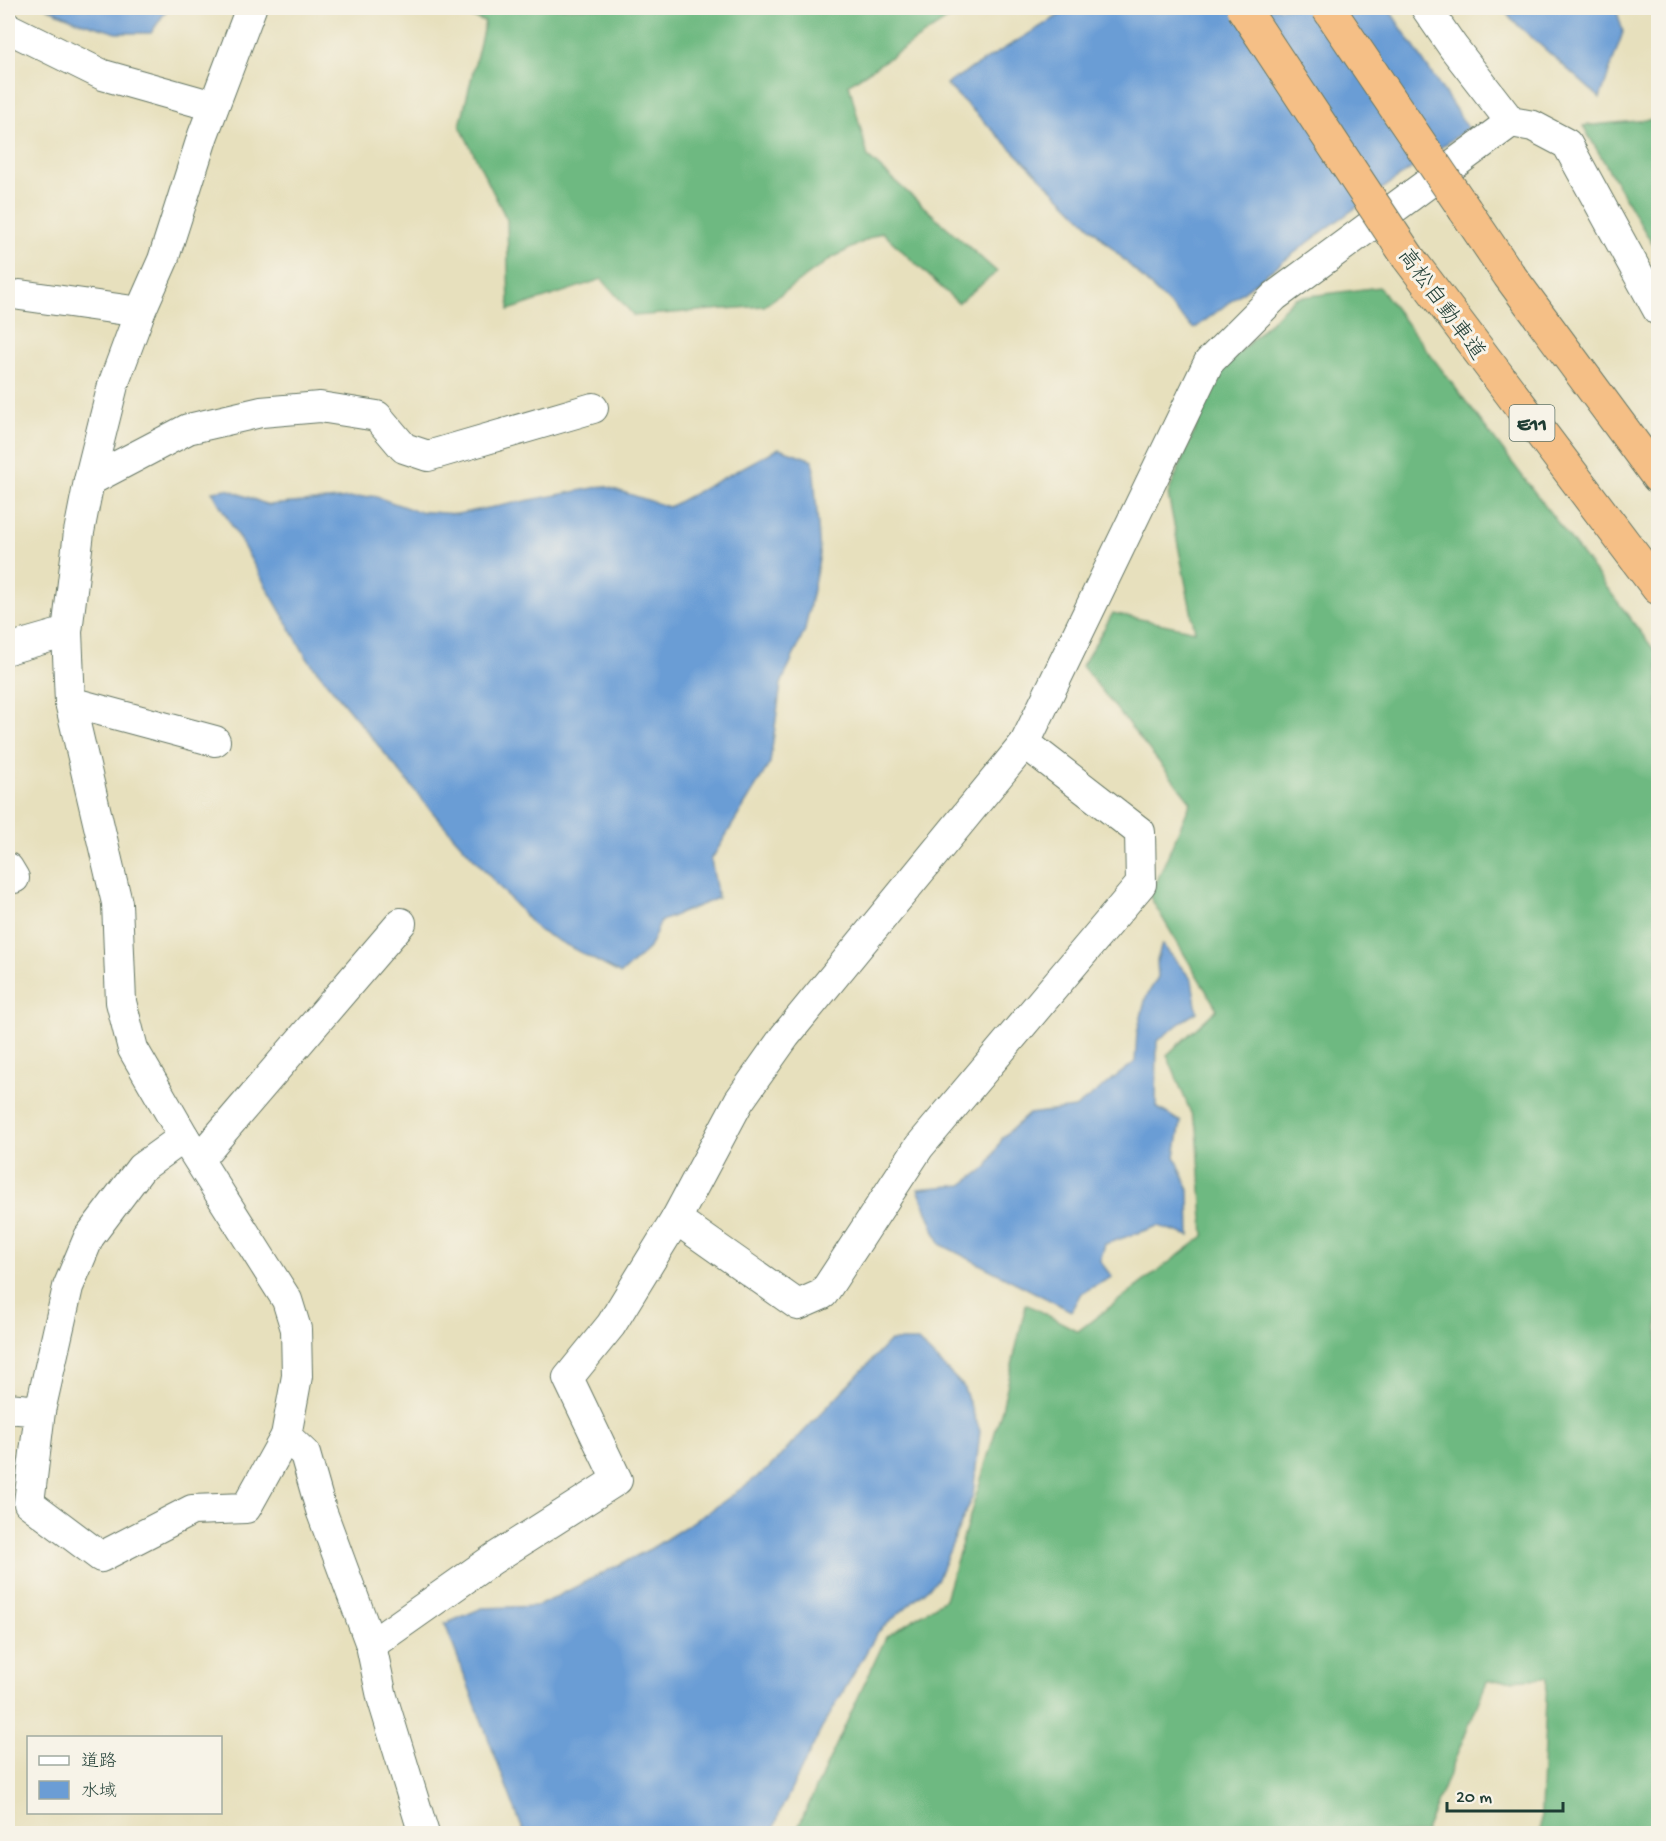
<svg xmlns="http://www.w3.org/2000/svg" width="1666" height="1841" viewBox="0 0 1666 1841" font-family="'Gochi Hand','Klee One',sans-serif">
<rect width="100%" height="100%" fill="#f7f3e8"/>
<filter id="ink" filterUnits="userSpaceOnUse"><feTurbulence type="fractalNoise" baseFrequency=".0167" numOctaves="2"/><feDisplacementMap in="SourceGraphic" scale="12" xChannelSelector="R" yChannelSelector="G"/><feConvolveMatrix kernelMatrix="1 2 1 2 8 2 1 2 1" color-interpolation-filters="sRGB"/></filter>
<filter id="wash" filterUnits="userSpaceOnUse"><feTurbulence type="fractalNoise" baseFrequency=".008" numOctaves="4" result="noise"/><feDisplacementMap in="SourceGraphic" scale="24" xChannelSelector="R" yChannelSelector="G"/><feGaussianBlur stdDeviation="1.35" result="paint"/><feColorMatrix in="noise" values="0 0 0 0 0 0 0 0 0 0 0 0 0 0 0 0 0 1.4 0 .05"/><feComposite in="paint" operator="in"/></filter>
<g filter="url(#wash)">
<rect width="100%" height="100%" fill="#e7e0bd"/>
<g fill="#6eb981" stroke="#467b5a" stroke-width="1.5">
<path d="M446,8h519l-116,76 19,73 129,115 -39,31 -76,-71 -50,26 -68,48 -130,10 -32,-37 -93,31 -2,-90 -47,-94 25,-104z"/>
<path d="M1658,119v135l-75,-128z"/>
<path d="M1379,287l279,368v1178h-118l7,-155 -60,3 -62,152 -630,1 91,-197 59,-38 57,-190 24,-105 52,27 126,-95 -7,-108 -30,-73 50,-46 -67,-112 41,-95 -109,-136 31,-53 82,18 -27,-137 51,-122 76,-74z"/>
</g>
<g fill="#6b9dd5" stroke="#456d84" stroke-width="1.5">
<path d="M46,8h122l-17,25h-34l-37,-11z"/>
<path d="M1071,8h317l80,120 -142,101 -132,100 -248,-245z"/>
<path d="M1503,8h113l7,24 -23,66 -89,-79z"/>
<path d="M779,448l34,12 7,94 -15,76 -24,54 -11,79 -59,97 7,38 -57,23 -12,27 -28,26 -83,-44 -103,-115 -128,-157 -95,-167 15,-2 41,16 106,-9 42,15 41,3 147,-28 65,21z"/>
<path d="M1162,944l30,36 5,32 -13,8 -27,21 -1,66 25,15 -6,34 14,34 1,46 -32,-10 -53,18 -5,17 12,16 -31,16 -10,18 -131,-67 -22,-55 44,-4 25,-18 16,-30 26,-23 46,-6 60,-46 2,-29 9,-36 12,-20 -1,-17z"/>
<path d="M890,1341h28l45,45 17,45 -7,64 -36,85 -59,52 -56,96 -43,86 -6,19h-249l-79,-209 37,-16 56,-2 114,-58 64,-41 53,-39z"/>
</g>
</g>
<g filter="url(#ink)">
<g fill="none" stroke-linecap="round" stroke-linejoin="round">
<defs>
<g id="street">
<path d="M251,8l-48,127 -40,125 -23,52 -27,73 -24,96 -10,51 -12,100 3,70 47,201 4,99 12,47 51,88 103,163 9,29 1,47 -11,60 19,18 16,56 50,135 11,52 42,137"/>
<path d="M1426,8l27,39 58,75 22,4 34,18 91,166"/>
<path d="M8,28l95,47 110,31"/>
<path d="M20,295l120,17"/>
<path d="M89,481l99,-52 73,-17 59,-5 57,9 27,32 24,8 165,-48"/>
<path d="M8,649l59,-17"/>
<path d="M70,702l145,39"/>
<path d="M8,868l6,10"/>
<path d="M199,1159l202,-236"/>
<path d="M676,1219l122,86 25,-11 96,-147 222,-263 -1,-52 -115,-89"/>
<path d="M8,1408l32,3 28,-124 21,-50 52,-69 43,-31"/>
<path d="M40,1411l-11,92 72,54 91,-47 54,-2 40,-72"/>
<path d="M371,1645l122,-86 124,-79 -49,-102 43,-53 65,-106 63,-118 46,-65 240,-293 184,-381 66,-66 236,-174"/>
</g>
<g id="highway">
<path d="M1465,210l44,65 149,202"/>
<path d="M1408,257l250,331"/>
</g>
</defs>
<use href="#street" stroke="#657664" stroke-width="32"/>
<use href="#highway" stroke="#657664" stroke-width="35"/>
<use href="#street" stroke="#fff" stroke-width="30"/>
<use href="#highway" stroke="#f5bf86" stroke-width="33"/>
<defs>
<g id="highway-bridge">
<path d="M1243,8l165,249"/>
<path d="M1328,8l137,202"/>
</g>
</defs>
<use href="#highway-bridge" stroke="#657664" stroke-width="35" stroke-linecap="butt"/>
<use href="#highway-bridge" stroke="#f5bf86" stroke-width="33"/>
</g>
</g>
<g text-anchor="middle" stroke-width="6" stroke-linejoin="round" paint-order="stroke">
<rect fill="#f7f3e8" stroke="#60746a" stroke-width="1.5" x="1509.5" y="405" width="45" height="36" rx="4.5"/>
<g font-size="21" font-weight="bold" fill="#1f3d34">
<text x="1532" y="430">E11</text>
</g>
<g font-size="22" fill="#1f3d34" stroke="#f7f3e8">
<text transform="translate(1443 303) rotate(54)" y="8">高松自動車道</text>
</g>
</g>
<rect width="1666" height="1841" fill="none" stroke="#f7f3e8" stroke-width="30"/>
<rect x="27" y="1736" width="195" height="78" fill="#f7f3e8" stroke="#a1aaa0" stroke-width="1.5"/>
<rect x="39" y="1756" width="30" height="9" fill="#ffffff" stroke="#a1aaa0" stroke-width="1.5"/>
<text x="81" y="1766" font-size="18" fill="#1f3d34">道路</text>
<rect x="39" y="1781" width="30" height="18" fill="#6b9dd5" stroke="#a1aaa0" stroke-width="1.5"/>
<text x="81" y="1796" font-size="18" fill="#1f3d34">水域</text>
<path d="M1447 1802v9h116v-9" fill="none" stroke="#1f3d34" stroke-width="3"/>
<text x="1456" y="1802" font-size="18" fill="#1f3d34" stroke="#f7f3e8" stroke-width="4.5" paint-order="stroke">20 m</text>
</svg>
